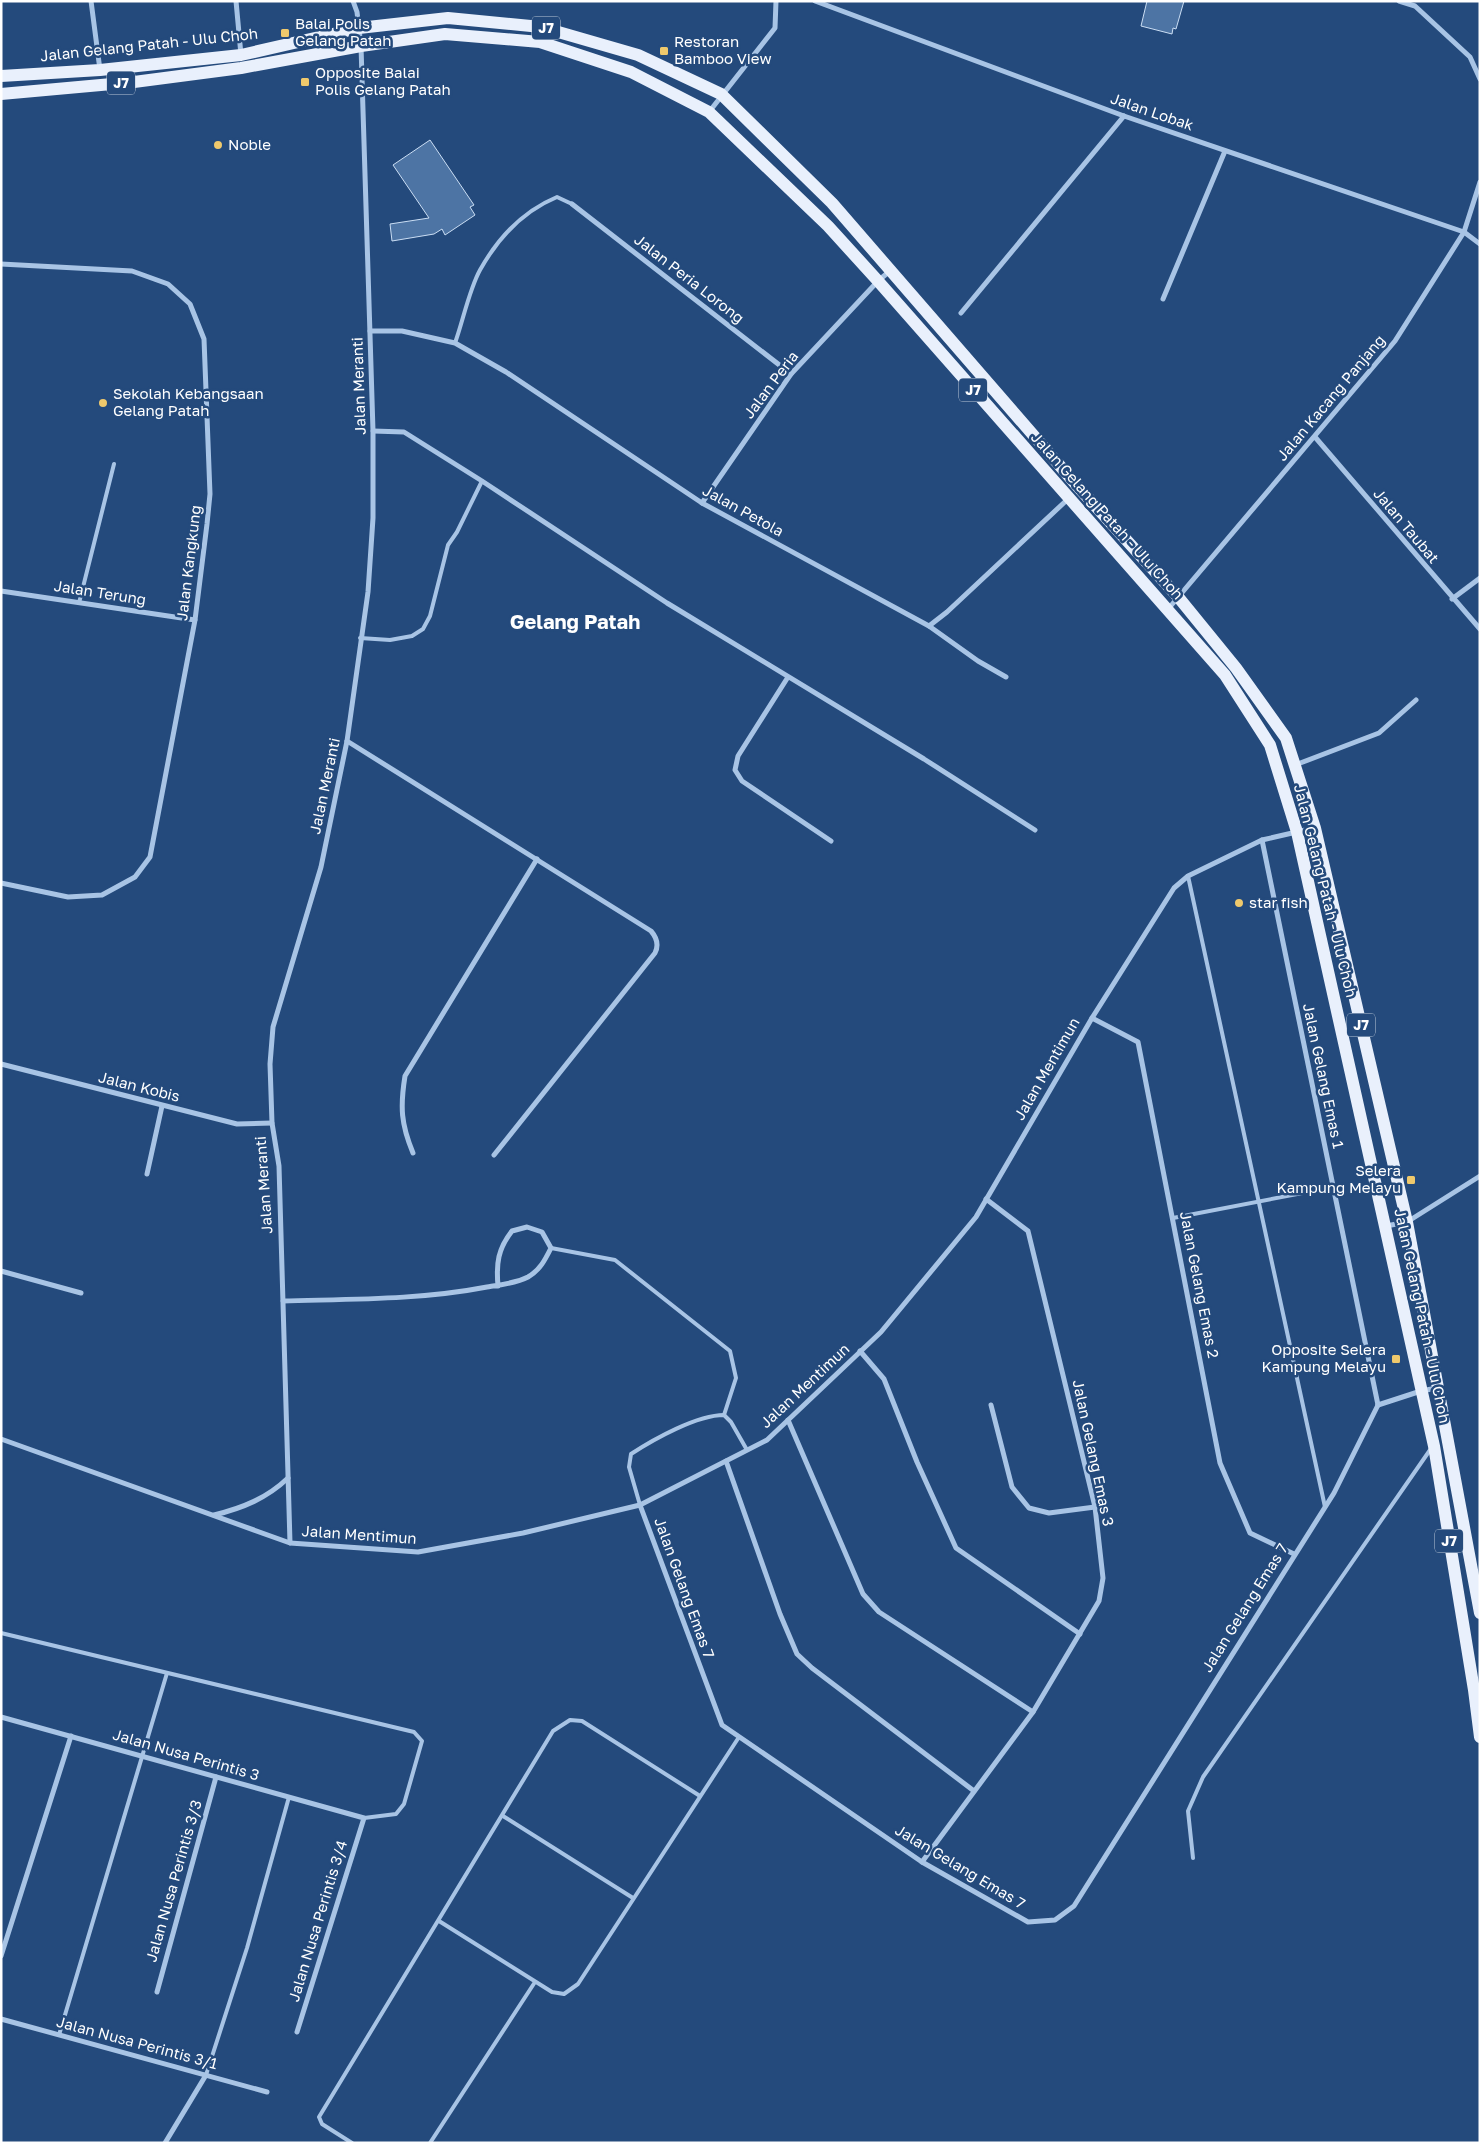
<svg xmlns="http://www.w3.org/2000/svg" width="1481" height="2144" viewBox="0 0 1481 2144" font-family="'Golos Text',sans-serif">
<rect width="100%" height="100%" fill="#244a7c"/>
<g fill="#4d74a4" stroke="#cbdef4">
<path d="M1147,1h37l-8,28 -3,-1 -1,6 -31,-8z"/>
<path d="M430,140l44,65 -4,2 5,8 -30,20 -3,-6 -8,5 -42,7 -2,-17 39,-6 -36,-53z"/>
</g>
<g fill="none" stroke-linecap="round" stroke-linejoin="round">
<g stroke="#a8c4e5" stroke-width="4">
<path d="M455,343c8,-22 14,-53 25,-73 18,-32 43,-59 77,-73l15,7"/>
<path d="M79,603l35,-139"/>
<path d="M360,638l30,2 22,-4 11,-7 7,-13 18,-71 9,-13 25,-51"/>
<path d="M1188,876l137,631"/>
<path d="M1173,1218l161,-31"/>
<path d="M551,1248l64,12 115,91 6,27 -12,37"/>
<path d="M640,1505l-11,-38 2,-13c23,-15 66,-39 93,-39l7,7 16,28"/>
<path d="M1,1633l413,99 8,9 -18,63 -8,10 -32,4"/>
<path d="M503,1816l130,82"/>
<path d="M1193,1858l-5,-47 15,-34 227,-327"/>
<path d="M439,1921l113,71 12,2 14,-10 161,-247"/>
<path d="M59,2035l108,-362"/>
<path d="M206,2075l41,-127 42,-151"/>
<path d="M352,2143l-30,-19 -3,-7 234,-386 17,-11 12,1 118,75"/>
<path d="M430,2143l105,-161"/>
</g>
<g stroke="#a8c4e5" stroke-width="5">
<path d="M91,1l9,69"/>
<path d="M236,1l5,54"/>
<path d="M815,1l309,115 340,116 16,12"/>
<path d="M1399,1l16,5 55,51 10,22"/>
<path d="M709,112l66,-84 1,-27"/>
<path d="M572,204l219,170"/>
<path d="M1,264l131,7 36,13 22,20 14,35 6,155 -3,30 -12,96 -45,237 -15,20 -33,18 -34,2 -67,-14"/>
<path d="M1163,299l62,-148"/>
<path d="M961,313l163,-197"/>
<path d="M370,331h32l53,12 51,29 196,131 227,123 49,35 28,16"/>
<path d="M373,431l31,1 78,49 185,122 257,156 111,71"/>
<path d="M1315,437l165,192"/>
<path d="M702,503l89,-129 87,-93 13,-11"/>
<path d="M1,591l194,29"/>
<path d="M1452,599l28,-21"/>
<path d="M1169,608l226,-267 69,-109 16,-50"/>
<path d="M929,626l18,-14 122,-114"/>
<path d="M788,677l-50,79 -3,14 7,11 89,60"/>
<path d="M347,741l304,190c6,7 8,14 4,22l-161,202"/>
<path d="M1295,765l84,-32 37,-33"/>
<path d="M1262,840l116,565"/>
<path d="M1092,1018l46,24 82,421 30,70 44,21"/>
<path d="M1,1064l236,60 35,-1"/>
<path d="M413,1153c-12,-29 -13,-46 -8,-77l132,-217"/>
<path d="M147,1174l15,-68"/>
<path d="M1386,1226l21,-4 73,-46"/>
<path d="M1,1271l80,22"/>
<path d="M283,1301c68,-2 137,-1 204,-14 13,-2 30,-4 41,-10 12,-7 17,-17 23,-29l-9,-16 -15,-5 -15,4c-14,18 -16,32 -14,55"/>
<path d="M860,1351l24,28 33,83 39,86 124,86"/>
<path d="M991,1405l21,82 17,21 20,5 46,-6"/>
<path d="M1378,1405l43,-14 16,-3"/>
<path d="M788,1420l75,174 16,18 154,100"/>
<path d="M1,1439l289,104 128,9 105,-19 117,-28 127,-65 114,-108 95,-115 116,-199 82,-130 14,-12 74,-36 52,-12"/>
<path d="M726,1461l54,153 17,40 15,14 162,123"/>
<path d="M640,1505l82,220 200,137 106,60 27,-2 19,-14 260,-413 44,-88"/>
<path d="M214,1515c29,-7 53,-17 74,-37"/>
<path d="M290,1543l-11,-377 -7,-43 -2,-59 3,-37 48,-160 26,-126 21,-149 5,-74v-87l-12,-385 -4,-34 -4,-11"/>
<path d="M1,1717l363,101 -67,214"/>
<path d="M922,1862l111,-150 66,-111 4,-23 -8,-71 -67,-276 -42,-32"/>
<path d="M1,1956l70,-220"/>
<path d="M157,1992l59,-215"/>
<path d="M1,2019l266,73"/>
<path d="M165,2143l41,-68"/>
</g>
<g stroke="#e9f0fc" stroke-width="12">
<path d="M1,76l99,-6 141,-15 118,-27 89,-10 93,9 97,28 83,39 111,109 248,286 99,109 57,70 50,70 29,90 92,394 73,391"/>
<path d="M1,94l133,-12 107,-14 120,-22 84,-12 95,8 91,30 78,40 119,114 50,55 347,394 45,70 27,87 137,614 40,244 6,47"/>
</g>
</g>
<g fill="#efc96c" stroke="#244a7c" stroke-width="2">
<rect x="280" y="28" width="10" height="10" rx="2.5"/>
<rect x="659" y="46" width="10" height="10" rx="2.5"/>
<rect x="300" y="77" width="10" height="10" rx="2.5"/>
<circle cx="218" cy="145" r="5"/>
<circle cx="103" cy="403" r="5"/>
<circle cx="1239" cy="903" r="5"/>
<rect x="1406" y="1175" width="10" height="10" rx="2.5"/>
<rect x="1391" y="1354" width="10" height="10" rx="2.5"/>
</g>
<g text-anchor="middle" stroke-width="5" stroke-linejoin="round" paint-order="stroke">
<g fill="#244a7c" stroke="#bdc9d8" stroke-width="1">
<rect x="532" y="16.5" width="28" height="23" rx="4"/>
<rect x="107" y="71.5" width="28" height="23" rx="4"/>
<rect x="959" y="378.5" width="28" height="23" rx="4"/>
<rect x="1347" y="1013.5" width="28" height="23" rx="4"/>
<rect x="1435" y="1529.5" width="28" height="23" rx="4"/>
</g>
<g font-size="14" font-weight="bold" fill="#fff">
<text x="546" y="33">J7</text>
<text x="121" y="88">J7</text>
<text x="973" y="395">J7</text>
<text x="1361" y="1030">J7</text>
<text x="1449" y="1546">J7</text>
</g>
<g font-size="15" fill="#fff" stroke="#244a7c" text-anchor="start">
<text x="295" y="29">Balai Polis<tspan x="295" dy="17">Gelang Patah</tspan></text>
<text x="674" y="47">Restoran<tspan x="674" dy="17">Bamboo View</tspan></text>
<text x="315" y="78">Opposite Balai<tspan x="315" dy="17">Polis Gelang Patah</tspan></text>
<text x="228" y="150">Noble</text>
<text x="113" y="399">Sekolah Kebangsaan<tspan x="113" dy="17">Gelang Patah</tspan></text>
<text x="1249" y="908">star fish</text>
<text x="1401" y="1176" text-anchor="end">Selera<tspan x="1401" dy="17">Kampung Melayu</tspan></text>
<text x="1386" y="1355" text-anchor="end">Opposite Selera<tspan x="1386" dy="17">Kampung Melayu</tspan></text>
</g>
<g font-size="15" fill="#fff" stroke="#244a7c">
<text transform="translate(149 45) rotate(-6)" y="5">Jalan Gelang Patah - Ulu Choh</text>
<text transform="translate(1152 112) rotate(19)" y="5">Jalan Lobak</text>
<text transform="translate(689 279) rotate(38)" y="5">Jalan Peria Lorong</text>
<text transform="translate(771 385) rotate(-53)" y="5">Jalan Peria</text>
<text transform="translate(359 386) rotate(-92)" y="5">Jalan Meranti</text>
<text transform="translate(1331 398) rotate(-50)" y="5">Jalan Kacang Panjang</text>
<text transform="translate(743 511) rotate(29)" y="5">Jalan Petola</text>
<text transform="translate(1107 516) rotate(48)" y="5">Jalan Gelang Patah - Ulu Choh</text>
<text transform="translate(1406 526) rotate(50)" y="5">Jalan Taubat</text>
<text transform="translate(189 563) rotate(-83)" y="5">Jalan Kangkung</text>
<text transform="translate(100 593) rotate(9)" y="5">Jalan Terung</text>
<text transform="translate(325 786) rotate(-78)" y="5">Jalan Meranti</text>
<text transform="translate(1325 891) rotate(76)" y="5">Jalan Gelang Patah - Ulu Choh</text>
<text transform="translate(1047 1069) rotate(-60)" y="5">Jalan Mentimun</text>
<text transform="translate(1323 1076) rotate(78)" y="5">Jalan Gelang Emas 1</text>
<text transform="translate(139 1087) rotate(14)" y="5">Jalan Kobis</text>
<text transform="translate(264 1185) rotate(-94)" y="5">Jalan Meranti</text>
<text transform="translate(1199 1285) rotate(79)" y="5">Jalan Gelang Emas 2</text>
<text transform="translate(1422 1316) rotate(78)" y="5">Jalan Gelang Patah - Ulu Choh</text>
<text transform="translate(805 1386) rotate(-43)" y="5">Jalan Mentimun</text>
<text transform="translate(1093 1453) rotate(78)" y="5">Jalan Gelang Emas 3</text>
<text transform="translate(359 1535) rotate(4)" y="5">Jalan Mentimun</text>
<text transform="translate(684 1588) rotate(70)" y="5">Jalan Gelang Emas 7</text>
<text transform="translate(1245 1608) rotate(-58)" y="5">Jalan Gelang Emas 7</text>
<text transform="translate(186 1755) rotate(16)" y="5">Jalan Nusa Perintis 3</text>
<text transform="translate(960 1867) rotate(31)" y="5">Jalan Gelang Emas 7</text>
<text transform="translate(174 1881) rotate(-74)" y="5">Jalan Nusa Perintis 3/3</text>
<text transform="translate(318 1921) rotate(-73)" y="5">Jalan Nusa Perintis 3/4</text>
<text transform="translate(137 2043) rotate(15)" y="5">Jalan Nusa Perintis 3/1</text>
</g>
<g font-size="20" font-weight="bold" fill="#fff" stroke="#244a7c">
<text x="575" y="629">Gelang Patah</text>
</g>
</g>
<rect width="1481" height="2144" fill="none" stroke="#ffffff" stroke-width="5"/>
</svg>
